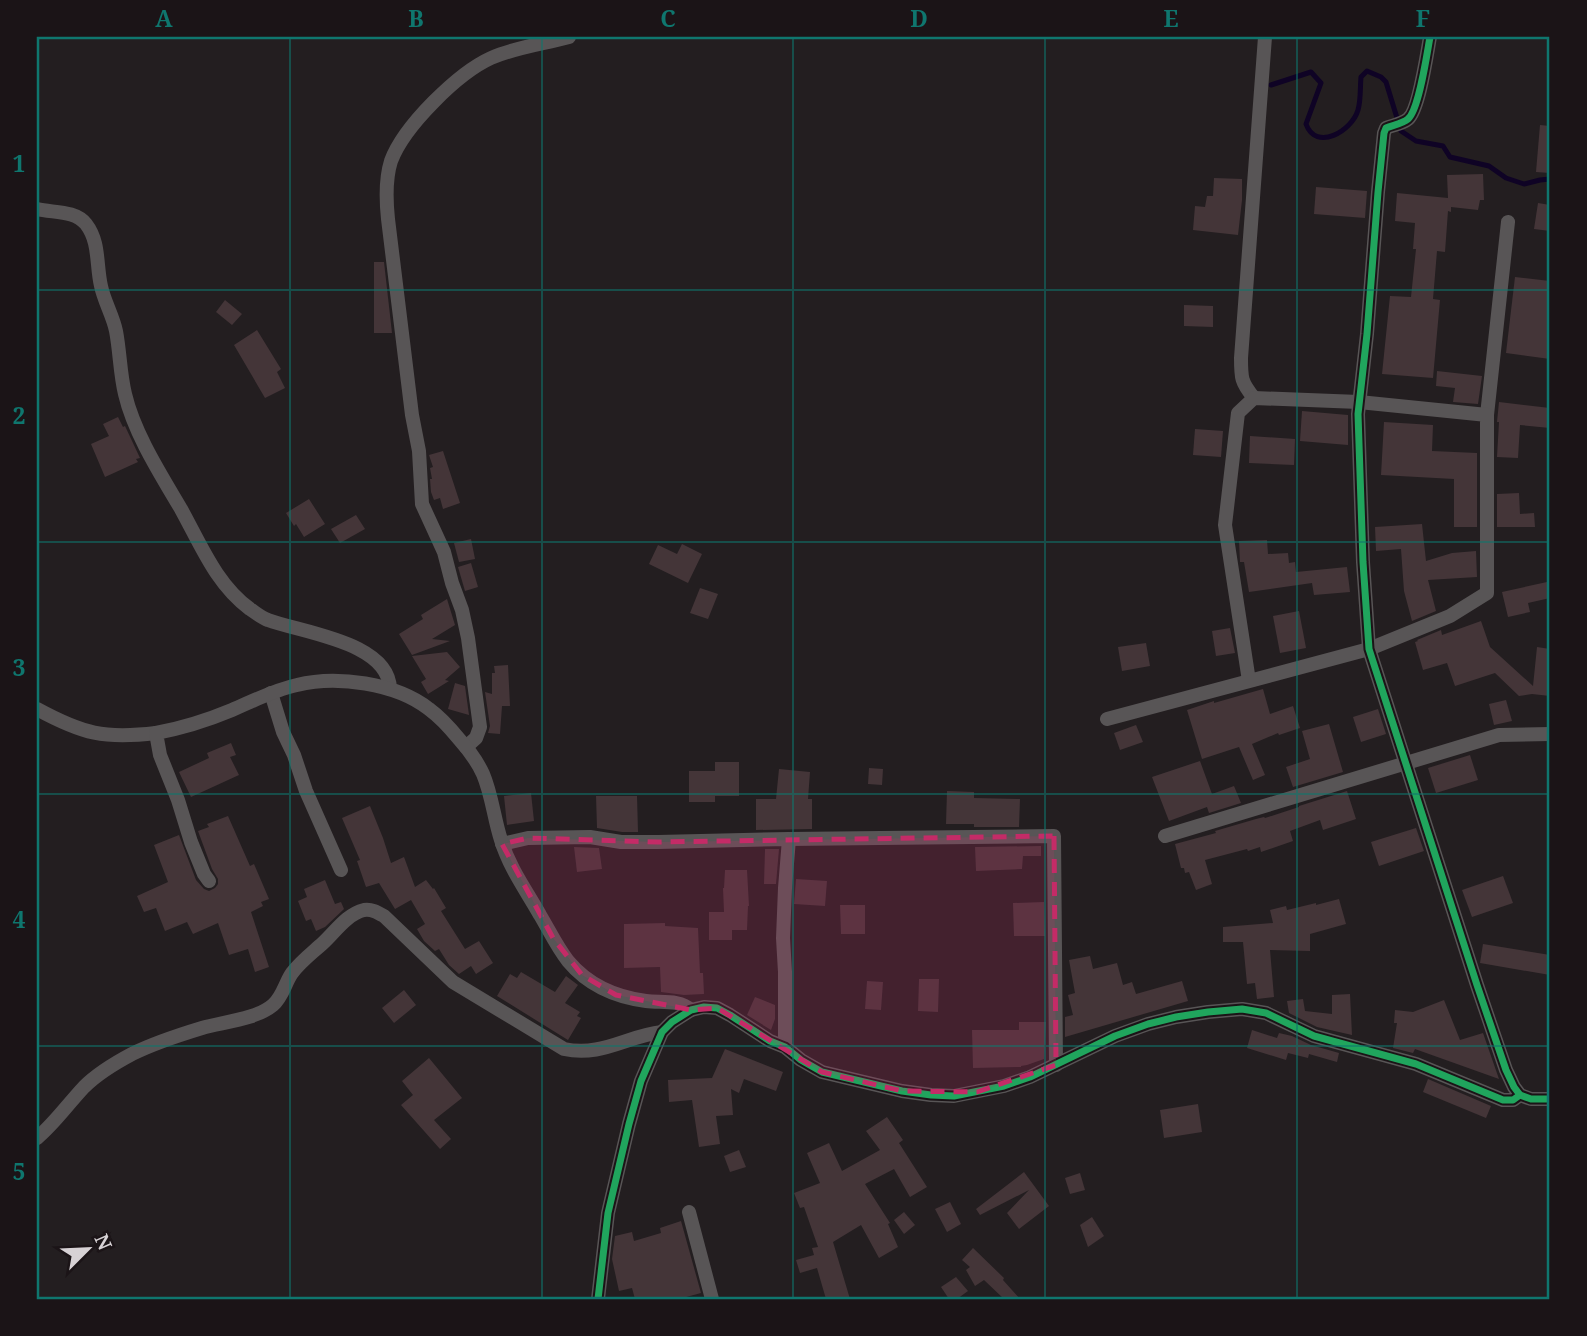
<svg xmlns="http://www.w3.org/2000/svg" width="1587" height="1336" viewBox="0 0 1587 1336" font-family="'Noto Serif',serif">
<rect width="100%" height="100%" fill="#231e20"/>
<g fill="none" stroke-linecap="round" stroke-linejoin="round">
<path stroke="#0f0325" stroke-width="5" d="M1271,85l40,-13 10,11 -15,41c10,28 46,7 52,-14 3,-10 2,-23 3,-33l6,-6 14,6 5,5 15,49 15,10 27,5 7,11 39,9 17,12 18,6 16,-4 10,-1"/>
</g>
<g fill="#443538">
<path d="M1540,125l10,1v47l-14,-1z"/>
<path d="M1483,174l1,26h-4l-2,10 -27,-3v5l-3,-1 -3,41 -8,-1 -4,48 7,1 -7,78 -51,-4 8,-78 21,1 5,-48h-3l2,-26 -20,-2 2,-28 51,5 -1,-23z"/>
<path d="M1214,178l28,1v21l-4,35 -45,-5 2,-24 10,1 2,-11h6z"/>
<path d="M1316,187l51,4 -2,27 -51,-4z"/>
<path d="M1538,203l12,2v26l-16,-2z"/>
<path d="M374,262h10l8,71h-18z"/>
<path d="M1515,277l35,4v78l-44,-6z"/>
<path d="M225,300l17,14 -10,11 -16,-13z"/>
<path d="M1184,305l29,1v21l-29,-1z"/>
<path d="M257,330l24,39 -4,3 8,16 -20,10 -31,-53z"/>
<path d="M1437,371l45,5 -4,28 -25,-2 2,-14 -19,-2z"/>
<path d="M1499,402l51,6v20l-30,-3 -2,33 -21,-1 2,-35h-2z"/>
<path d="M1302,411l46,4v30l-48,-4z"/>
<path d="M118,417l5,10 2,-1 15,32 -4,1 2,3 -33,15 -14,-33 18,-8 -6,-12z"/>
<path d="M1384,422l49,3 -1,26 45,2v74h-23v-48l-73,-4z"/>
<path d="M1195,429l28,2 -2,26 -28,-2z"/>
<path d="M1250,436l45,3 -1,26 -45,-2z"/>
<path d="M443,451l17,52 -17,6 -3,-11 -6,2 -3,-8 -1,-13h2l-2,-11 3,-1 -4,-12z"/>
<path d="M1519,493l1,21 14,-1 1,14h-38v-33z"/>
<path d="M309,499l16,25 -21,13 -8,-13 -2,2 -8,-13z"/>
<path d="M356,515l9,14 -25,14 -9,-14z"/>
<path d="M1422,524l4,37 26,-8 24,-2 1,26 -49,3 8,31 -24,10 -8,-30 -3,-42 -25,2 -1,-24z"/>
<path d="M471,539l4,20 -16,3 -5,-19z"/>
<path d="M1267,540l1,14 20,-1 1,10 6,-1 1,10 51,-5 3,25 -36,3 -2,-12 -63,9 -5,-30h-4l-1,-21z"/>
<path d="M682,544l20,10 -14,29 -39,-19 9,-19 19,9z"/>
<path d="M471,563l7,24 -13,4 -7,-24z"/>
<path d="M1547,582l3,16 -22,5 2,9 -22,5 -6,-25z"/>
<path d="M700,588l18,6 -10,25 -18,-6z"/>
<path d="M447,599l8,26 -23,14 18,2 -38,14 -13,-21 24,-15 -2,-4z"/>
<path d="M1299,611l7,37 -26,5 -7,-37z"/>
<path d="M1481,621l9,26 43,39 4,-39 13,2v47l-18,-2 -13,2 -24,-23 -40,13 -8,-23 -24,7 -8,-28 3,-1 -1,-1 24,-10 1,5z"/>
<path d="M1230,628l5,25 -19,3 -4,-25z"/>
<path d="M1146,643l4,23 -28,5 -4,-24z"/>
<path d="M447,652l13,15 -15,13 4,1 -21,13 -7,-12 5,-3 -14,-23z"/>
<path d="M508,665l2,41h-8l-2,28 -12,-1 2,-7 -5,-34 7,2v-21h3l-1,-7z"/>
<path d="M455,683l10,3 4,29 -21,-6z"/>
<path d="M1263,689l7,25 23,-8 7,22 -21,7 -1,-2 -26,11 13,31 -12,5 -14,-33 -37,12 -15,-49 27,-9v2z"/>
<path d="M1506,700l6,21 -18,4 -5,-21z"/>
<path d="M1378,709l8,25 -25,8 -8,-25z"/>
<path d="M1329,724l14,48 -50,15 -7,-20 24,-8 -8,-28z"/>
<path d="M1136,725l7,17 -23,8 -6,-17z"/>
<path d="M231,743l5,12 -6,2 9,18 -48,22 -12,-25 30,-14 -2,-5z"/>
<path d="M1470,755l8,25 -42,13 -8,-25z"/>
<path d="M1200,761l12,33 22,-8 7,17 -32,10 -2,-6 -38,14 -17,-44z"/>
<path d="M715,762h24v34h-24v6h-26v-31h26z"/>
<path d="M869,768l14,1 -1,16 -14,-1z"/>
<path d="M779,769l31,3 -2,27h4v30l-56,1v-31h20z"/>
<path d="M947,791l27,1v6l46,1 -1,28h-45v-3h-28z"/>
<path d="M1347,791l9,28 -33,11 -3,-10 -30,11 3,10 -32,11 -1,-5 -12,4 -1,-2 -42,11 7,24 -16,6 -7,-18 -4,1 -1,-5h-3l-6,-24 41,-11 -1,-2 41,-12 8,-2 1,1 34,-11v-1z"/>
<path d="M531,793l3,28 -27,4 -3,-29z"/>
<path d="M596,796h41l1,36h-16l-25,-4z"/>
<path d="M370,806l13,32 8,25 13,-6 11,30 11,-7 7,9 1,-1 12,20 -5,3 24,38 14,-8 14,22 -17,11 -5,-8 -12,8 -10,-9 -10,-16 -4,2 -11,-10 -7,-12 8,-5 -14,-24 -16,9 -16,-26 -13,4 -9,-26 3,-1 -18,-42z"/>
<path d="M228,816l22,50 4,-2 15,35 -8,3 2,4 -12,6 18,55 -14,5 -7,-23 -19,6 -11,-32 -25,11 -6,-12 -22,9 -9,-23 -12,4 -7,-16 31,-14 -14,-37 25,-10 17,45 8,9 5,2 6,-3 3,-4v-5l-6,-10 -14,-38 11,-4 -2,-3z"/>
<path d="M1416,828l8,23 -45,15 -8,-24z"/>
<path d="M1041,846v10h-18l-1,13 -46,2 -1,-24z"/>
<path d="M574,847l25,1 3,21 -25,3z"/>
<path d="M765,849h14l-3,35h-12z"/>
<path d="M725,870h22l2,36h-1l-1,24h-15v10h-23v-28h15l-1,-24h1z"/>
<path d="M1503,876l10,27 -41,14 -10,-27z"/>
<path d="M796,879l31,2 -2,25 -31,-2z"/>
<path d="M325,880l10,24 6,-2 3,7 -19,18 -9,4 -5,-12 -5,2 -8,-20 9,-4 -3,-8z"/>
<path d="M1339,899l7,25 -36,10v17l-40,-1 4,47 -17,2 -2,-16 -8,1 -4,-42h-20v-15l50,-4 -3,-13 16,-4 1,4 29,-7v2z"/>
<path d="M1044,902l1,34h-31l-1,-33z"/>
<path d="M840,905h25v29h-24z"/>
<path d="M665,923v3l33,2 2,45h3l1,21 -20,1 -23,-3 -1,-25 -36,1v-44z"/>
<path d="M1483,944l67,11v20l-70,-12z"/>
<path d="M1090,956l3,13 24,-6 6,22 9,-3 4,12 46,-13 6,20 -123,36v-20l8,-2 -5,-20 7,-2 -6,-33z"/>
<path d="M521,972l34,20 11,-16 12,9 -13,18 15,9 -3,4 4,2 -13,22 -71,-44 13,-22 7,4z"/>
<path d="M919,979h20l-1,33 -20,-1z"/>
<path d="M867,981l16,1 -2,28 -16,-1z"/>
<path d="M404,990l12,15 -22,18 -12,-15z"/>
<path d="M1350,994l2,41 -35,-8 -28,-14 -2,-12 16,-2 2,12 27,3v-19z"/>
<path d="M755,997l20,8v14l-4,11 -24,-15z"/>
<path d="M1444,1000l16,40 23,-7 16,46 -84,-30 -2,4 -20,-5 4,-25h-3l1,-13 18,2z"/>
<path d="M1019,1022h27l-2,37 -17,6 -6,1v1l-48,1 -1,-38h47z"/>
<path d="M1252,1030l25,8 2,-5 13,3 19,9 28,8 -2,9 -28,-8 -1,4 -20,-5 -2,7 -39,-12z"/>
<path d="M725,1049l58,23 -7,19 -32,-12 -5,14 -8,-4 2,26 -17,1 4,28 -21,3 -7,-47 -23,2 -1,-22 44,-2z"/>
<path d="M429,1058l33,40 -28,22 17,19 -11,10 -39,-44 12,-10 -11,-14z"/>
<path d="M1428,1079l63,27 -5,12 -63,-26z"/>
<path d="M1198,1104l4,28 -38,6 -4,-28z"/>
<path d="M887,1117l16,23 -4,3 28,44 -17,10 -16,-28 -29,15 25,39 -2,1 10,23 -19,11 -18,-33 -28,17 17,57h-24l-9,-31 -17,5 -4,-13 18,-5 -2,-7 6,-1 -14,-40 -4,1 -6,-15 26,-10 -13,-30 22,-10 13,28 38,-21 -14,-19z"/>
<path d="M739,1150l7,17 -16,5 -6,-16z"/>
<path d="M1024,1172l25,34 -30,23 -12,-16 22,-23 -49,25 -4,-6z"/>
<path d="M1080,1173l5,17 -15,4 -5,-16z"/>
<path d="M950,1202l11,22 -14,8 -12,-23z"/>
<path d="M904,1212l11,13 -11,9 -10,-14z"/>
<path d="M1092,1217l12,19 -16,11 -8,-22z"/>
<path d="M681,1221l20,72 -22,6h-44l-3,-11 -13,3 -7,-32 3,-23 17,-4 2,9 27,-8 -1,-5z"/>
<path d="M973,1248l31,30 -1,2 17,19h-16l-20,-19 -9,6 -9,-16 4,-3 -8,-7z"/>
<path d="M956,1277l12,14 -11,8h-8l-8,-12z"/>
</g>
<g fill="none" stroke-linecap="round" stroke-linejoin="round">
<g stroke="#585556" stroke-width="14">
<path d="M1430,37c-3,16 -11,73 -22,82 -6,5 -15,6 -22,9l-2,5 -6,59 -11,142 -9,80 5,148 6,87 108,336 29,85 8,17 6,8 11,4h19"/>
<path d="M37,209c16,4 38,1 49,15 14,18 10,41 15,62 3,15 12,30 15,45 4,21 4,43 9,63 9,39 36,81 56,115 20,36 35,75 69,100 6,4 12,9 18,11 35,13 121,22 122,69"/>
<path d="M1254,398c-13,-16 -13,-20 -13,-40l24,-321"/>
<path d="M1487,415l21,-193"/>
<path d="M271,693l12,39 11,23 12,36 35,79"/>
<path d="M37,709c46,25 67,30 119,24"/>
<path d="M1107,719l262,-70 81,-33 37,-23v-178l-128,-13 -105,-4 -16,15 -13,112 24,156"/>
<path d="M466,747l10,-9 4,-11 -12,-89 -6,-28 -10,-27 -8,-31 -22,-48 -3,-53 -7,-36 -24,-196c-2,-19 -3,-39 3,-58 13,-35 67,-88 100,-103 25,-11 52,-14 78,-21"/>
<path d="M1165,836l334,-101 51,-1"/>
<path d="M789,839l265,-3 2,229"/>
<path d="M502,844l26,-6 62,-1 31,5h37l131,-3 -4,49 -2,50 2,34v75"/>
<path d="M209,881l-5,-7 -13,-32 -13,-42 -18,-45 -4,-22c27,-5 52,-13 76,-23 21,-9 42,-20 65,-25 39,-10 99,-2 132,24 11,8 21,19 30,30 9,10 18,22 24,35 9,21 11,45 18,66 9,29 25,50 39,75 9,15 17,32 28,46 20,24 47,36 78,40 15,2 33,-2 45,9"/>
<path d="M37,1138c17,-14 31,-34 47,-51 13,-13 31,-24 48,-33 22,-11 47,-19 70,-26 21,-6 55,-9 71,-23 10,-9 12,-22 19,-32 9,-12 20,-20 31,-30 12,-11 24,-29 41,-33 8,-1 13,2 20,6l69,66 111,67c38,8 62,-13 98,-17"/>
<path d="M689,1212l23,87"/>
<path d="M598,1299l10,-86 21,-89 12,-43 21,-49 10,-10 19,-12 13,-3 13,1 13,7 40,26 15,6 16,13 21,12 80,19 29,4 23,1 50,-10 26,-9 85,-41 33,-12 28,-7 32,-5 34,-3 24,4 48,23 102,28 87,36h10l7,-5"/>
</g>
<defs>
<g id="cycleway">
<path d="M1430,37c-3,16 -11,73 -22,82 -6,5 -15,6 -22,9l-2,5 -6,59 -11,142 -9,80 5,148 6,87 108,336 29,85 8,17 6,8 11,4h19"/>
<path d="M598,1299l10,-86 21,-89 12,-43 21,-49 10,-10 19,-12 13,-3 13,1 13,7 40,26 15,6 16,13 21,12 80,19 29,4 23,1 50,-10 26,-9 85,-41 33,-12 28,-7 32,-5 34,-3 24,4 48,23 102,28 87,36h10l7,-5"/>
</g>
</defs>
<use href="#cycleway" stroke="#1b1417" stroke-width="11"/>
<use href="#cycleway" stroke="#20a55d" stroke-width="7"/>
</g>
<path fill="#c42b67" fill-opacity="0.2" stroke="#c42b67" stroke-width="5" stroke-dasharray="14 9" stroke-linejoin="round" d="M1054,836l2,229 -79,27 -75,-1 -80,-19 -105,-64 -26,2 -75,-15 -34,-20 -29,-37 -51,-94 26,-6 130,4z"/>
<path fill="none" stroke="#0f766e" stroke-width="2" stroke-opacity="0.55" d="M290,37v1262M542,37v1262M793,37v1262M1045,37v1262M1297,37v1262M37,290h1513M37,542h1513M37,794h1513M37,1046h1513"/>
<rect width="1587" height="1336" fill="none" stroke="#1b1417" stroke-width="77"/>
<g transform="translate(88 1249) rotate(66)" stroke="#1b1417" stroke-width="5" paint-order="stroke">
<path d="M0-5L12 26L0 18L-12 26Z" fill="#d7d2d5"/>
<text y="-10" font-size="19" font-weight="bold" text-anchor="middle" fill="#d7d2d5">N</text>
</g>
<rect x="38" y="38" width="1510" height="1260" fill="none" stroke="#0f766e" stroke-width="2.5"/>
<g font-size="23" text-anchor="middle" font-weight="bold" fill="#0f766e">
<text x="164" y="27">A</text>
<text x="416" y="27">B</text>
<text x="668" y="27">C</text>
<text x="919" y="27">D</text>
<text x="1171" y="27">E</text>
<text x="1423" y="27">F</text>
<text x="19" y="172">1</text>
<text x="19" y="424">2</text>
<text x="19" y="676">3</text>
<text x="19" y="928">4</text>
<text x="19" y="1180">5</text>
</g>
</svg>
